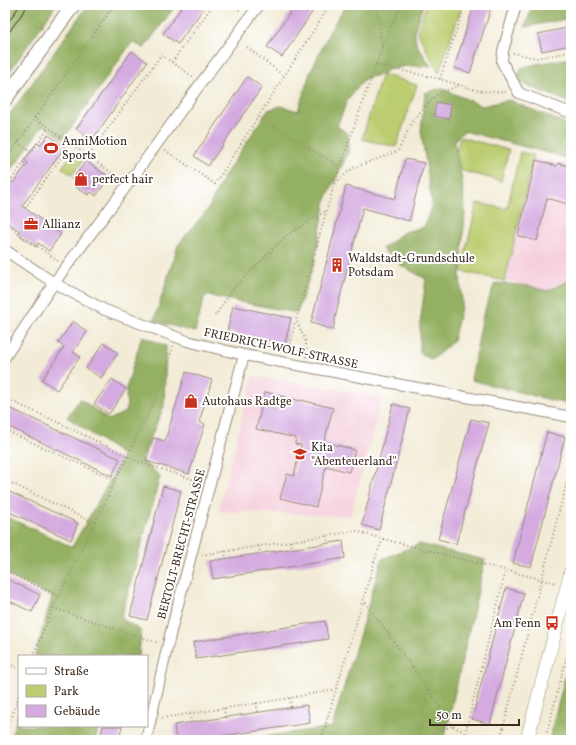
<svg xmlns="http://www.w3.org/2000/svg" width="576" height="745" viewBox="0 0 576 745" font-family="Vollkorn,serif">
<rect width="100%" height="100%" fill="#fff"/>
<filter id="ink" filterUnits="userSpaceOnUse"><feTurbulence type="fractalNoise" baseFrequency=".025" numOctaves="2"/><feDisplacementMap in="SourceGraphic" scale="8" xChannelSelector="R" yChannelSelector="G"/><feConvolveMatrix kernelMatrix="1 2 1 2 8 2 1 2 1" color-interpolation-filters="sRGB"/></filter>
<filter id="wash" filterUnits="userSpaceOnUse"><feTurbulence type="fractalNoise" baseFrequency=".012" numOctaves="4" result="noise"/><feDisplacementMap in="SourceGraphic" scale="16" xChannelSelector="R" yChannelSelector="G"/><feGaussianBlur stdDeviation="0.9" result="paint"/><feColorMatrix in="noise" values="0 0 0 0 0 0 0 0 0 0 0 0 0 0 0 0 0 1.4 0 .05"/><feComposite in="paint" operator="in"/></filter>
<g filter="url(#wash)">
<rect width="100%" height="100%" fill="#f2ebd5"/>
<g fill="#f5cfdb">
<path d="M534,157l37,9v134l-65,-20z"/>
<path d="M253,376l130,21 -33,119 -132,-5z"/>
</g>
<g fill="#bbcd70" stroke="#7b7c47">
<path d="M426,5h36l-23,68 -22,-41z"/>
<path d="M382,74l35,11 -21,62 -34,-8z"/>
<path d="M460,137l49,13 -8,31 -49,-13z"/>
<path d="M73,152l11,7 -12,16 -10,-7z"/>
<path d="M520,152l14,3 -29,126 -44,-10 16,-68 30,6z"/>
</g>
<g fill="#94b062" stroke="#686d40">
<path d="M5,5h51l-51,73z"/>
<path d="M88,5h88l-32,43 -12,-6 -69,97 -20,-14 -38,55v-59z"/>
<path d="M346,5h77l-9,27 3,13 14,21h-24l-19,4 -6,4 -18,5 -16,20 -11,27 11,8v19l-22,46 -12,65 -17,49 -92,-18 -10,37 -41,-11 24,-76 30,-36 15,-31 45,-68 13,-4 17,5 12,-38 21,-44z"/>
<path d="M533,5h38v13l-46,9z"/>
<path d="M571,58v45l-50,-20 -2,-8 2,-7 15,-4z"/>
<path d="M441,88l41,18 27,-6 62,26v33l-107,-28 -10,10 8,39 3,32 -5,63 2,28 -9,38 -21,19 -12,-7v-28l6,-46 -24,-13 -20,-17 22,-17 20,-5 8,-23 -11,-73 4,-38z"/>
<path d="M571,280v125l-100,-25 12,-65 12,-32 35,3 17,5z"/>
<path d="M142,336l24,10 -2,60 -23,54 19,16 -39,142 20,13 -2,25h-104l17,-59 -47,-23v-58l67,31 52,-91 -57,-39 13,-18 29,21 18,-9 -1,-22z"/>
<path d="M419,544l66,16 -41,180h-202l90,-13 50,-168z"/>
<path d="M571,653v87h-22z"/>
<path d="M19,711v15h79l-2,14h-86z"/>
</g>
<g id="blocks">
<g fill="#d4aae0">
<path d="M183,5h23l-28,39 -15,-10z"/>
<path d="M295,5h22l-35,52 -15,-10z"/>
<path d="M474,5h18l-22,68 -16,-5z"/>
<path d="M571,27v18l-29,6 -4,-17z"/>
<path d="M132,51l15,11 -55,78 -16,-11z"/>
<path d="M247,77l15,10 -54,79 -14,-10z"/>
<path d="M436,102l15,3 -2,14 -15,-3z"/>
<path d="M48,135l17,12 -43,59 39,28 -12,17 -11,-8 -2,4 -18,-13 2,-3 -15,-10v-34l4,-6 4,2 15,-20 -4,-3 13,-17 3,2z"/>
<path d="M405,159l19,4 -15,58 -46,-13 -26,101 -4,21 -22,-7 35,-137 49,13z"/>
<path d="M536,160l21,6 1,-3 13,4v38l-24,-7 -10,43 -19,-5z"/>
<path d="M86,161l23,16 -13,19 -5,-4 -3,3 -12,-8 2,-4 -5,-4z"/>
<path d="M233,306l58,12 -6,26 -58,-12z"/>
<path d="M73,321l14,11 -14,20 7,5 -23,33 -15,-10 22,-33 -6,-4z"/>
<path d="M104,343l14,10 -17,25 -15,-10z"/>
<path d="M186,372l26,8 -13,42 6,2 -16,50 -43,-13 7,-23 12,3z"/>
<path d="M112,379l14,10 -17,25 -15,-10z"/>
<path d="M265,392l36,9v-1l32,8 -9,34 31,8 -6,22 -23,-6 -10,41 -36,-9 7,-24 7,2 7,-31 -6,-1 1,-6 -40,-9z"/>
<path d="M393,404l17,5 -31,121 -17,-5z"/>
<path d="M5,406l115,53 -8,17 -107,-51z"/>
<path d="M471,419l18,4 -33,121 -18,-5z"/>
<path d="M547,432l18,5 -34,130 -18,-4z"/>
<path d="M163,486l18,5 -34,129 -17,-4z"/>
<path d="M5,490l73,33 -7,17 -66,-30z"/>
<path d="M343,541l2,17 -132,21 -3,-18z"/>
<path d="M5,578l35,17 -8,17 -27,-13z"/>
<path d="M506,588l18,5 -34,131 -18,-5z"/>
<path d="M325,621l3,18 -132,20 -3,-17z"/>
<path d="M307,705l3,18 -114,17h-20l-2,-15z"/>
<path d="M103,726h19l-3,14h-19z"/>
</g>
</g>
</g>
<g filter="url(#ink)">
<use href="#blocks" fill-opacity="0" stroke="#968a7a" stroke-width="1"/>
<g fill="none" stroke-linecap="round" stroke-linejoin="round">
<defs>
<g id="minor">
<path d="M516,5l-13,46 -1,11 17,31 52,20"/>
<path d="M5,250l49,33 51,27 82,31 57,14 327,62"/>
<path d="M5,357l49,-74 74,-99 73,-101 58,-78"/>
<path d="M146,740l25,-109 73,-276"/>
</g>
<path id="tertiary" d="M527,740l44,-169"/>
<path id="secondary" d="M5,99l68,-94"/>
</defs>
<use href="#minor" stroke="#968a7a" stroke-width="12"/>
<use href="#tertiary" stroke="#968a7a" stroke-width="14"/>
<use href="#secondary" stroke="#968a7a" stroke-width="16"/>
<g stroke="#968a7a" stroke-width="2" stroke-dasharray="1 3" stroke-linecap="butt">
<path d="M232,5l9,6"/>
<path d="M382,46l19,-41"/>
<path d="M247,47l37,29"/>
<path d="M513,53l23,5 35,-6"/>
<path d="M172,62l21,15"/>
<path d="M376,65l64,14 39,12 27,1"/>
<path d="M440,79l25,-74"/>
<path d="M34,117l54,39 73,-101 11,7 41,-57"/>
<path d="M258,117l81,49"/>
<path d="M18,142l13,10"/>
<path d="M165,150l50,34 115,-179"/>
<path d="M88,156l32,23"/>
<path d="M5,161l109,-156"/>
<path d="M335,183l18,-15 45,-17 15,-31 23,-25 23,-10"/>
<path d="M5,189l44,-62"/>
<path d="M25,208l46,-64"/>
<path d="M5,223l53,38"/>
<path d="M5,235l7,-10"/>
<path d="M215,316l18,-27 54,-54 39,-24"/>
<path d="M289,352l6,-30"/>
<path d="M306,357v-15l-10,-22 38,-136 48,-137 -4,-32 -4,-10"/>
<path d="M5,398l50,23 84,41 53,17v6l7,2"/>
<path d="M5,430l110,50"/>
<path d="M5,480l89,43"/>
<path d="M327,536l1,7"/>
<path d="M383,539l173,44"/>
<path d="M291,541l1,8"/>
<path d="M259,546l1,8"/>
<path d="M225,551l1,8"/>
<path d="M202,555l154,-24 27,8 -6,14 -56,187"/>
<path d="M5,571l54,25"/>
<path d="M363,599l65,90 25,37 12,7 27,7"/>
<path d="M53,608l106,35"/>
<path d="M33,656l20,-48 110,-225 10,-37"/>
<path d="M5,662l14,7"/>
<path d="M290,698l1,9"/>
<path d="M256,703l2,9"/>
<path d="M224,708l1,9"/>
<path d="M190,714l1,8"/>
<path d="M162,718l128,-20 46,-9"/>
<path d="M465,733l41,-163"/>
<path d="M418,738l10,-49"/>
<path d="M5,739l14,-45"/>
<path d="M413,740l40,-14"/>
<path d="M500,740l71,-274"/>
<path d="M545,740l26,-100"/>
</g>
<use href="#minor" stroke="#fff" stroke-width="10"/>
<use href="#tertiary" stroke="#fff" stroke-width="13"/>
<use href="#secondary" stroke="#fff" stroke-width="14"/>
<g stroke="#3b2a1e" stroke-width="1">
<path d="M5,27l15,-22"/>
<path d="M5,38l23,-33"/>
</g>
</g>
</g>
<defs>
<symbol id="stadium-bare" viewBox="-9 -9 18 18"><path d="M0-5a6.5 5 0 1 0 0 10a6.5 5 0 1 0 0-10ZM-3.5-1.8h7v3.6h-7Z" fill="#c8321e" stroke="#fff" stroke-width="2.5" paint-order="stroke"/></symbol>
<symbol id="shop-bare" viewBox="-9 -9 18 18"><path d="M-5-2.5h2.3a2.7 3.5 0 0 1 5.4 0H5L5.5 6h-11ZM-1.5-2.5h3a1.5 2.3 0 0 0-3 0Z" fill="#c8321e" stroke="#fff" stroke-width="2.5" paint-order="stroke"/></symbol>
<symbol id="office-bare" viewBox="-9 -9 18 18"><path d="M-6-3h4V-5.5h4V-3h4V5H-6ZM-1-4.5V-3h2v-1.5ZM-6 0V1H6V0Z" fill="#c8321e" stroke="#fff" stroke-width="2.5" paint-order="stroke"/></symbol>
<symbol id="building-bare" viewBox="-9 -9 18 18"><path d="M-4-6H4V6H1V3H-1V6H-4ZM-2.5-4.3h1.7v1.8h-1.7ZM.8-4.3h1.7v1.8H.8ZM-2.5-1h1.7V.8h-1.7ZM.8-1h1.7V.8H.8Z" fill="#c8321e" stroke="#fff" stroke-width="2.5" paint-order="stroke"/></symbol>
<symbol id="school-bare" viewBox="-9 -9 18 18"><path d="M0-5L7-2L0 1L-7-2ZM-4 1L0 2.5L4 1V4Q0 6-4 4Z" fill="#c8321e" stroke="#fff" stroke-width="2.5" paint-order="stroke"/></symbol>
<symbol id="bus-bare" viewBox="-9 -9 18 18"><path d="M-5-6H5V4H4V6H2V4H-2V6H-4V4H-5ZM-3.5-4V0h7V-4ZM-3.5 1.2v1.5H-2V1.2ZM2 1.2v1.5H3.5V1.2Z" fill="#c8321e" stroke="#fff" stroke-width="2.5" paint-order="stroke"/></symbol>
</defs>
<g fill-rule="evenodd">
<use href="#stadium-bare" x="41" y="138" width="20" height="20"/>
<use href="#shop-bare" x="71" y="169" width="20" height="20"/>
<use href="#office-bare" x="21" y="214" width="20" height="20"/>
<use href="#building-bare" x="327" y="255" width="20" height="20"/>
<use href="#shop-bare" x="181" y="391" width="20" height="20"/>
<use href="#school-bare" x="290" y="444" width="20" height="20"/>
<use href="#bus-bare" x="542" y="613" width="20" height="20"/>
</g>
<g text-anchor="middle" stroke-width="4" stroke-linejoin="round" paint-order="stroke">
<g font-size="12" fill="#3b2a1e" stroke="#fff" text-anchor="start">
<text x="62" y="145">AnniMotion<tspan x="62" dy="14">Sports</tspan></text>
<text x="92" y="183">perfect hair</text>
<text x="42" y="228">Allianz</text>
<text x="348" y="262">Waldstadt-Grundschule<tspan x="348" dy="14">Potsdam</tspan></text>
<text x="202" y="405">Autohaus Radtge</text>
<text x="311" y="451">Kita<tspan x="311" dy="14">"Abenteuerland"</tspan></text>
<text x="541" y="627" text-anchor="end">Am Fenn</text>
</g>
<g font-size="12" fill="#3b2a1e" stroke="#fff">
<text transform="translate(281 348) rotate(12)" y="4">FRIEDRICH-WOLF-STRASSE</text>
<text transform="translate(181 544) rotate(-75)" y="4">BERTOLT-BRECHT-STRASSE</text>
</g>
</g>
<rect width="576" height="745" fill="none" stroke="#fff" stroke-width="20"/>
<rect x="18" y="655" width="130" height="72" fill="#ffffff" stroke="#b1aaa5"/>
<rect x="26" y="668" width="20" height="6" fill="#ffffff" stroke="#b1aaa5"/>
<text x="54" y="675" font-size="12" fill="#3b2a1e">Straße</text>
<rect x="26" y="685" width="20" height="12" fill="#bbcd70" stroke="#b1aaa5"/>
<text x="54" y="695" font-size="12" fill="#3b2a1e">Park</text>
<rect x="26" y="705" width="20" height="12" fill="#d4aae0" stroke="#b1aaa5"/>
<text x="54" y="715" font-size="12" fill="#3b2a1e">Gebäude</text>
<path d="M430 719v6h89v-6" fill="none" stroke="#3b2a1e" stroke-width="2"/>
<text x="436" y="719" font-size="12" fill="#3b2a1e" stroke="#ffffff" stroke-width="3" paint-order="stroke">50 m</text>
</svg>
